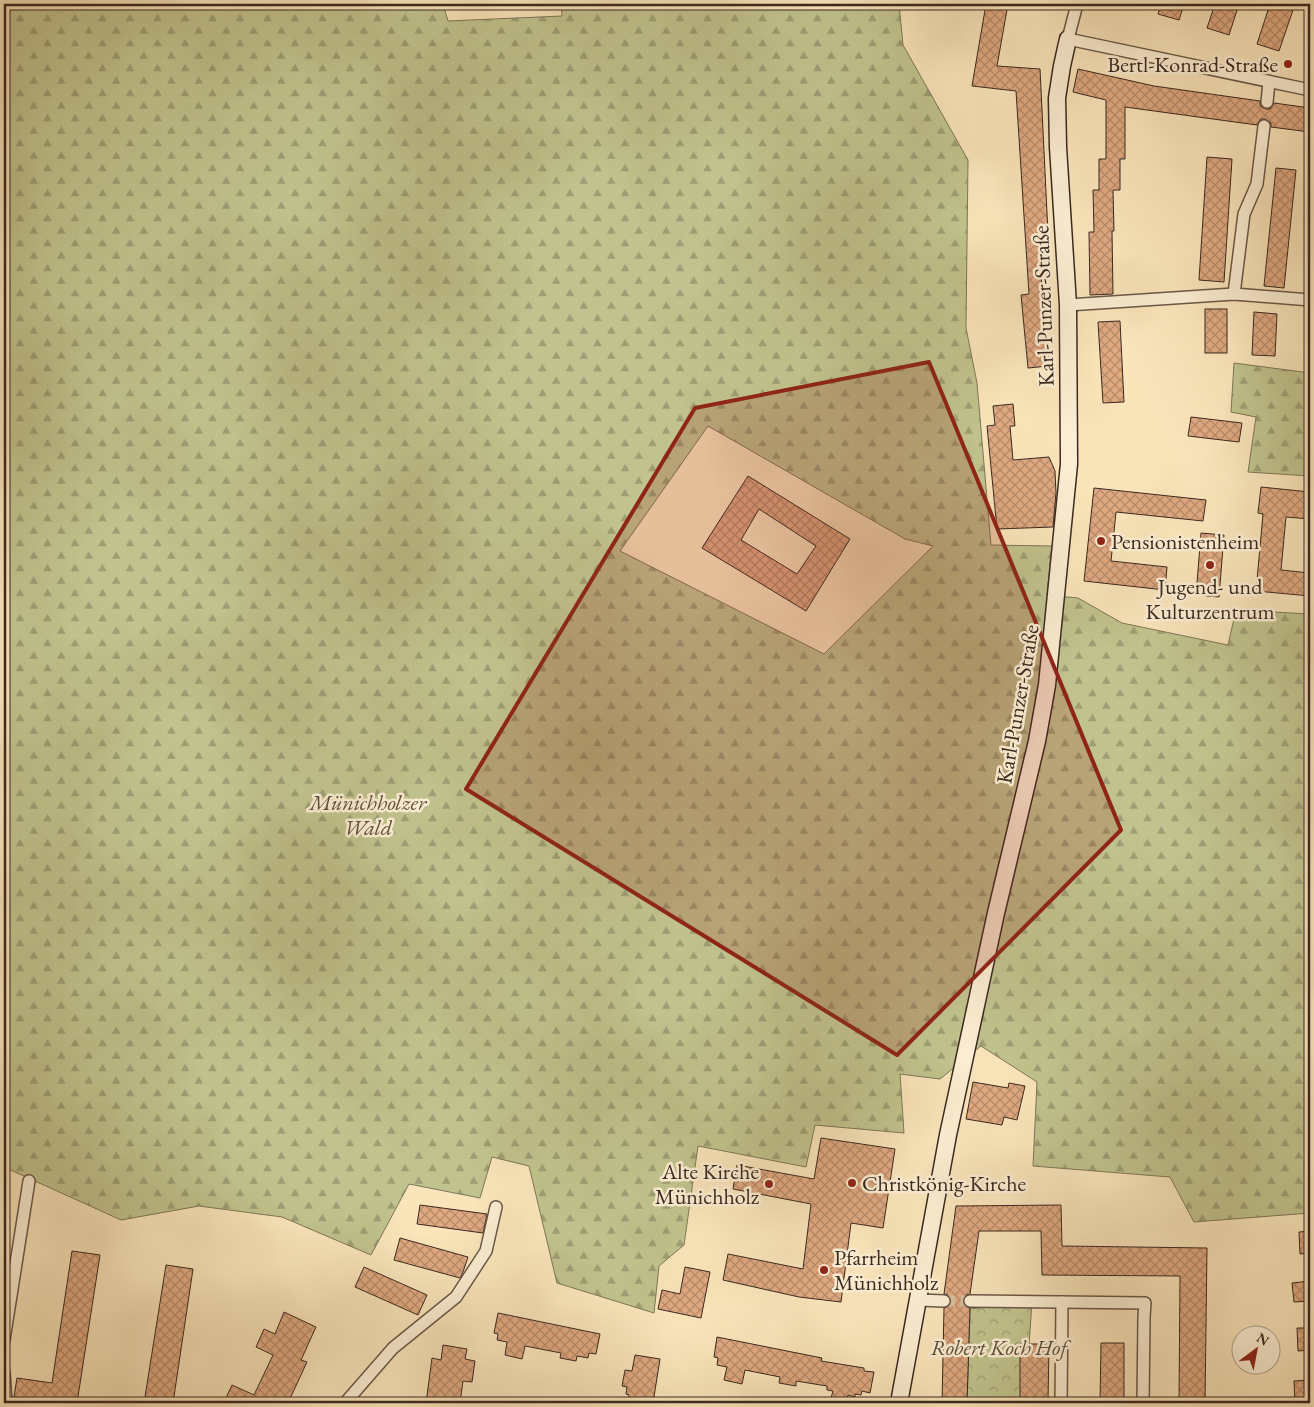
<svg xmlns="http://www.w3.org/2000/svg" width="1314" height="1407" viewBox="0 0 1314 1407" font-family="'EB Garamond',serif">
<defs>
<pattern id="forest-firs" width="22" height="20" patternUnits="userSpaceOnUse" patternTransform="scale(1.25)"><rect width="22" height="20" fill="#c1c38e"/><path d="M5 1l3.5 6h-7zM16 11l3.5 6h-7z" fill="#9e9e74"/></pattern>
<pattern id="park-crowns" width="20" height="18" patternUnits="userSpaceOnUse" patternTransform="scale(1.25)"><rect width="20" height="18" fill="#c1c38e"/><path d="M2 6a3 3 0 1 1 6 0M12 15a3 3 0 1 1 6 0" fill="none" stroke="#9e9e74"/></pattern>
<pattern id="building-cross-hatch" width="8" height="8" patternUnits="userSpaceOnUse" patternTransform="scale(1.25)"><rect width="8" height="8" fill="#e0a981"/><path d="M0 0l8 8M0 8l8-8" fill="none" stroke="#b78a69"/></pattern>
</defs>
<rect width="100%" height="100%" fill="#fae5bb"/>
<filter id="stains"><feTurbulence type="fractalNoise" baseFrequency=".004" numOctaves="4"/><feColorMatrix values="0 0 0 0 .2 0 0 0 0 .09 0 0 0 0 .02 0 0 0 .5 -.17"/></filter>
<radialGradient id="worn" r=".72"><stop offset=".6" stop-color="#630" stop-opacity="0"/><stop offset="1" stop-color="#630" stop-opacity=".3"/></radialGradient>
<g fill="url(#forest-firs)" stroke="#7e7657" fill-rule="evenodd">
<path d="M4,4h439l5,17 114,-5 -1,-12h338l4,41 65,115 -2,168 11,55 14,162 61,1 -5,49 31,3 44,25 106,22 8,-35 74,4v599l-116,9 -24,-45 -137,-11 4,-84 -56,-36 -41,33 -40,-5 4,59 -89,-8 -9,42 -108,-21 -14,99 -25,21 -5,47 -97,-30 -28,-117 -37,-9 -12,41 -71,-14 -38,71 -89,-38 -83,-11 -78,14 -117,-53zM708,426l197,113 28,7 -109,108 -204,-103z"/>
<path d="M1234,363l76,10v103l-62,-4 8,-55 -25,-5z"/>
</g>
<path fill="url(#park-crowns)" stroke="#7e7657" d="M1032,1302l-7,101h-58l3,-94z"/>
<g fill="url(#building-cross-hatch)" stroke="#3a2920" fill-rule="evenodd">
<path d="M986,4h22l-11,62 43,3 10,205 -9,1 8,91 -21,2 -7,-73 8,-1 -13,-203 -44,-5z"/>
<path d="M1161,4h23l-5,16 -21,-6z"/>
<path d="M1215,4h24l-10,31 -22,-7z"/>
<path d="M1270,4h25l-16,47 -22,-7z"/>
<path d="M1078,69l76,17 106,15v5l6,3h4l4,-6 36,5v24l-39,-5v-4l-6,-4h-4l-4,6 -132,-18v52h-5v31h-7l1,41h-2l1,63 -23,1 -1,-63h5l-1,-42h6v-31h7v-59l-33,-8z"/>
<path d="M1207,157l25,2 -8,123 -25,-2z"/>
<path d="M1276,168l20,2 -12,118 -20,-2z"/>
<rect x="1205" y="309" width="22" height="44"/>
<path d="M1254,312l23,2 -2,42 -23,-1z"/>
<path d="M1120,321l4,81 -21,1 -5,-81z"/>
<path d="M1013,404l2,22h-5l3,34 36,-3 6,14 1,22 -3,34 -56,2 -10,-103 8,-1 -2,-19z"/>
<path d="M1191,417l51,6 -3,19 -51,-6z"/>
<path d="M748,476l102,63 -44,72 -104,-63zM759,509l57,37 -19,28 -56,-34z"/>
<path d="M1261,487l49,5v27l-24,-2 -5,53 29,3v23l-54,-5 7,-77 -5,-1z"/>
<path d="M1094,488l112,12 -3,21 -87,-9 -5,49 56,6 -2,23 -81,-9z"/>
<path d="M1201,533l23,2 -5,62 -23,-2z"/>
<path d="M973,1082l35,6 1,-5 16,3 -8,34 -13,-3 -2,8 -36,-6z"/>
<path d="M821,1138l74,11 -12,79 -32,-5 -10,79 -42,-5 -76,-17 5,-26 75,15 8,-65 -78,-15 4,-24 77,14z"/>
<path d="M420,1205l67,9 -4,19 -66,-9z"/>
<path d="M1061,1205l1,41 145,2 -2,155h-26l1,-127 -138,-1 -1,-44h-62l-9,63 -4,1 -3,5 1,5 6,3 -3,95h-25l2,-95 6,-3 1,-4 -3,-6 -4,-1 12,-88z"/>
<path d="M1310,1231v22l-10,1 -1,-22z"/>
<path d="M400,1238l68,19 -5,15 -3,6 -66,-18z"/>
<path d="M72,1251l28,4 -23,148h-64l4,-25 35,5z"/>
<path d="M166,1265l27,4 -20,134h-29z"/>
<path d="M364,1267l63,28 -9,20 -63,-28z"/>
<path d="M685,1267l25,5 -9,46 -43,-9 4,-19 18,4z"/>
<path d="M1310,1281v20l-16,1 -2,-19z"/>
<path d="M284,1312l32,15 -15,33 6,2 -19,41h-57l-6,-3 7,-15 22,10 19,-40 -17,-8 8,-18 11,5z"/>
<path d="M498,1313l102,21 -4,20 -7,-1 -1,5 -11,-2 -1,5 -16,-3 1,-5 -36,-7 -3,13 -17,-4 2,-13 -10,-2 1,-6 -4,-1z"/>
<path d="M1297,1328h13v22l-12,1z"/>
<path d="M717,1337l105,21 -1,3 43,7v3l10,1 -4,21 -8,-2 -1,4 -6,-1v3l-7,-2 -1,6 -16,-3 2,-7 -6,-1v-4l-31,-5v5l-17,-3 1,-6 -35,-7 -3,14 -18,-4 3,-13 -10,-2 1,-7 -4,-1z"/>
<path d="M1101,1343h23v60h-24z"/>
<path d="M1020,1344h29l-1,59h-28z"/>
<path d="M443,1345l24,4 -2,10 10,2 -3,21 -9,-1 -3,22h-34l6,-45 9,2z"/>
<path d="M635,1355l25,4 -7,44h-25l1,-8 -3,-1 1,-7 -5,-1 3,-16 7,1z"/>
<path d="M1310,1380v22l-15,1 -1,-22z"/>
</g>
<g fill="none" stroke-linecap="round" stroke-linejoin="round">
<path stroke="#d4bf9c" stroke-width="11" stroke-dasharray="11 5.5" stroke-linecap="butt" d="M944,1301h26"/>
<defs>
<g id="street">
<path d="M1077,4l-9,35 242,51"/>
<path d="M1267,102l2,-20"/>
<path d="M1234,294l10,-80 13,-30 7,-58"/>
<path d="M1068,305l166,-11 76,6"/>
<path d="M919,1300l25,1"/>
<path d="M970,1301l175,2 -1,14 -1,86"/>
<path d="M4,1340l25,-159"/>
<path d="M4,1373l2,30"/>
<path d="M345,1403l48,-55 63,-51 30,-46 10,-44"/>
<path d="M1061,1403l1,-101"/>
</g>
<path id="secondary" d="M899,1403l49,-268 48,-222 41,-172 10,-56 22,-221 -1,-159 -10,-158 -1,-49 5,-32 6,-27"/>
</defs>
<use href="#street" stroke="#6a5847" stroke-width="14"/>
<use href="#secondary" stroke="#3a2920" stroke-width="19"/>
<use href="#street" stroke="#fceed3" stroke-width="11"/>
<use href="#secondary" stroke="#fceed3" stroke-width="16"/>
</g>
<path fill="#8f2418" fill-opacity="0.2" stroke="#8f2418" stroke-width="4" stroke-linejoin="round" d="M929,362l192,468 -224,225 -431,-266 229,-381z"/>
<g fill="#8f2418" stroke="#fceed3" stroke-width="2">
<circle cx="1288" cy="64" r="5"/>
<circle cx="1101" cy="541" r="5"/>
<circle cx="1210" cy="565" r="5"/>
<circle cx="852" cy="1183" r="5"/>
<circle cx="769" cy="1184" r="5"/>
<circle cx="824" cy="1270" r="5"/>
</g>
<g text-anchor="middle" stroke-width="5" stroke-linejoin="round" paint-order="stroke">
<g font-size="22" fill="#3a2920" stroke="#fceed3" text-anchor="start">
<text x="1278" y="72" text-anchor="end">Bertl-Konrad-Straße</text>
<text x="1111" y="549">Pensionistenheim</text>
<text x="1210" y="594" text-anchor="middle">Jugend- und<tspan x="1210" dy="25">Kulturzentrum</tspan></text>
<text x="759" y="1179" text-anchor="end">Alte Kirche<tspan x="759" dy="25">Münichholz</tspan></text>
<text x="862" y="1191">Christkönig-Kirche</text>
<text x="834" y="1265">Pfarrheim<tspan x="834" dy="25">Münichholz</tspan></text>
</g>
<g font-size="22" fill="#3a2920" stroke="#fceed3">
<text transform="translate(1043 306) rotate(-92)" y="8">Karl-Punzer-Straße</text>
<text transform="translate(1017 704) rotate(-80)" y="8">Karl-Punzer-Straße</text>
</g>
<g font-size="22" font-style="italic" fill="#5c503c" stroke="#fceed3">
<text x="368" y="810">Münichholzer<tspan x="368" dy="25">Wald</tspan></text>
<text x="999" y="1355">Robert Koch Hof</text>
</g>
</g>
<rect width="1314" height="1407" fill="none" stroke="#fae5bb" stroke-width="20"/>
<rect x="5" y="5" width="1304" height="1397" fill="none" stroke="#3a2920" stroke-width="2.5"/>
<rect x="10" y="10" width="1294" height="1387" fill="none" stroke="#3a2920"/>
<g transform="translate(1256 1350) rotate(32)"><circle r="24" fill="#fceed3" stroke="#ae9f8b"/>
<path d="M0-4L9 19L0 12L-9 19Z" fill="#8f2418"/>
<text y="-8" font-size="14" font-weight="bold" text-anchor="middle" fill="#3a2920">N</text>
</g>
<rect width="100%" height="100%" filter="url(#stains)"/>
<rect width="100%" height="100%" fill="url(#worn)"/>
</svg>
